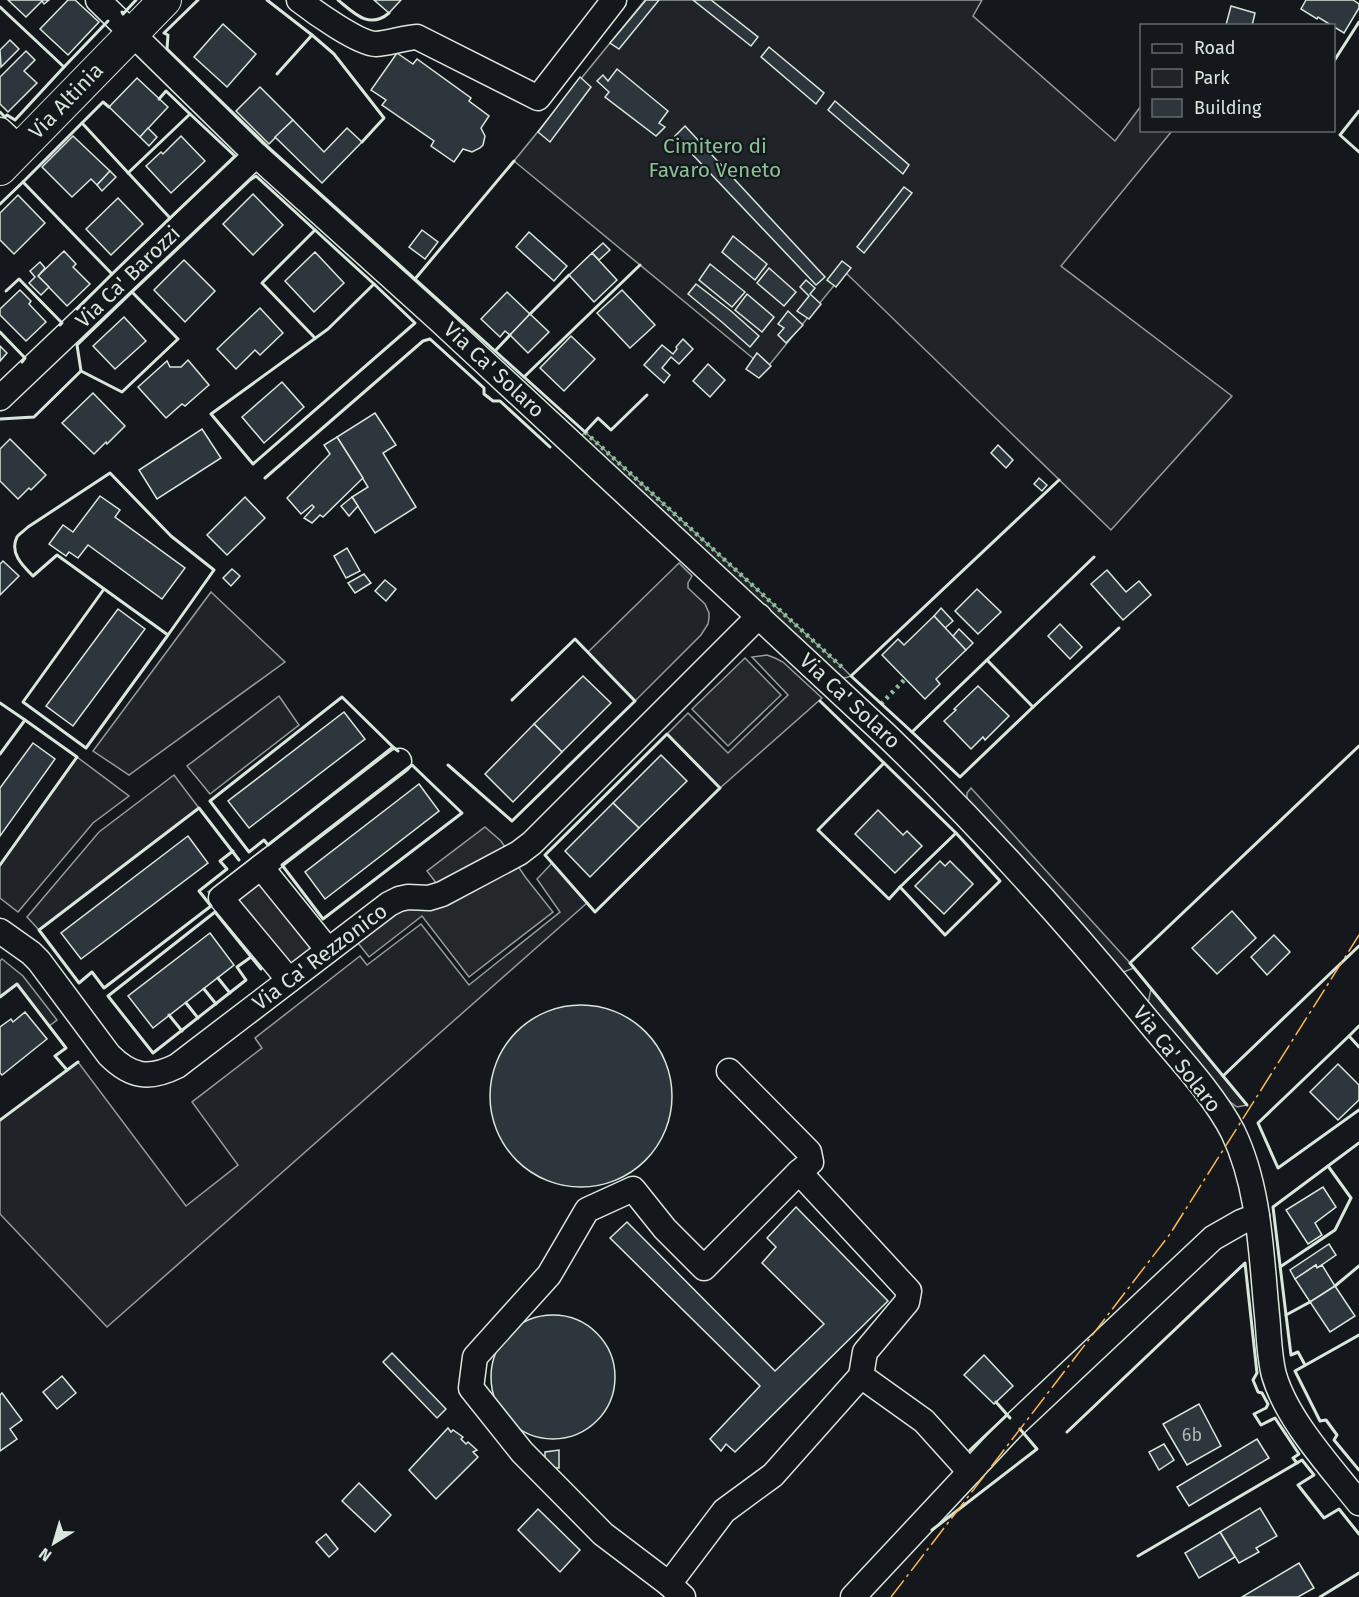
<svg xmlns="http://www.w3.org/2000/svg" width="1359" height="1597" viewBox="0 0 1359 1597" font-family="'Fira Sans',sans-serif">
<rect width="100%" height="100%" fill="#14181c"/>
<g fill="#202428" stroke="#939e99" stroke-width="1.5">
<path d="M645,0h337l-9,16 142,125 26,-35 1,24 30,1 -111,135 171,130 -121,134 -266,-258 -79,97 -252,-208z"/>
<path d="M585,432l258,236 8,8 -6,2 -6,-2 -259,-238z"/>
<path d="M679,563l13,13 -4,7v5l17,16 4,9v5l-1,6 -7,11 -66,66 -47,-49z"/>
<path d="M211,592l74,70 -156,113 -36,-24z"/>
<path d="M767,655l8,3 8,4 39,36 -102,90 -53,-54 21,-21 40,40 60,-58 -36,-38z"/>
<path d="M279,696l20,29 -89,69 -23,-28z"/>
<path d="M77,757l52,39 -36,27 -75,89 -18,-14v-33z"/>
<path d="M174,775l25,33 -160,122 -12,-13 72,-85z"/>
<path d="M971,788l159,175 4,5 -13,5 -154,-174v-6z"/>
<path d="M552,863l35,40 -480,424 -107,-113v-94l78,-58 108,144 52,-41 -46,-63 70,-54 -7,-10 105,-82 7,9 54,-41 48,61 91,-73 -23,-33z"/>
<path d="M2,959l21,17 34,44 -8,6 -32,-42 -17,13v-36z"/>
<path d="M1151,989l96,116 -10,2 -8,-6 -81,-98z"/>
</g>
<g fill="#24282b" stroke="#939e99" stroke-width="1.5">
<path d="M745,658l36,37 -53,51 -36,-37z"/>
<path d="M485,827l16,14 25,37 27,34 -84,65 -47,-61 -53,41 -11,-14 -69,53 -81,-104 55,-43 66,85 53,-37 58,-9 -13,-17z"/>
</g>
<g fill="#2c363c" stroke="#d8e6dc" stroke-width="1.5">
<path d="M8,0h41l-5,4 -2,-3 -16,16z"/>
<path d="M68,0h7l24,22 -31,33 -28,-26z"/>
<path d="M374,0h27l-12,13z"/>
<path d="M646,0h13l-40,49 -9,-6z"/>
<path d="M693,0h18l47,37 -7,9z"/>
<path d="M1306,0h47l6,4v4l-15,25 -26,-16 -1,2 -16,-10z"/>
<path d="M1231,6l24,7 -3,13 -26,-1z"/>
<path d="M223,24l33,30 -29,33 -33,-30z"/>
<path d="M10,40l9,9 -18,18 -1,-17z"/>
<path d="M769,47l55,46 -8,11 -55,-47z"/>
<path d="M26,51l9,9 -11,11 13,12 -29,29 -8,-8v-27z"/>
<path d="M397,53l16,11 4,-5 54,39 -2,3 20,15 -8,12 4,8 -2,9 -3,3 -8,4 -9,-3 -9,13 -23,-16 3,-5 -52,-36 4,-5 -15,-10z"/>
<path d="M617,69l51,42 -9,12 6,4 -9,9 -51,-39 4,-5 -12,-11 6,-6 5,6z"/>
<path d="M580,77l11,10 -41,55 -12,-10z"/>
<path d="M137,78l31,29 -28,30 -31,-30z"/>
<path d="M260,87l33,33 -24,24 -33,-33z"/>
<path d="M835,101l74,64 -6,9 -75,-64z"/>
<path d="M293,120l31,32 23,-24 15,14 -40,41 -47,-46z"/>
<path d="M685,126l140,151 -9,8 -141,-149z"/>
<path d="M148,128l9,9 -8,9 -9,-9z"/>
<path d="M73,136l37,35 -13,14 -6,-6 -19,18 -30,-30z"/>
<path d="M181,136l24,25 -34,32 -25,-27 15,-14 2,2z"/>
<path d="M110,171l6,6 -14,14 -5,-6z"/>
<path d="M904,187l8,6 -48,60 -7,-6z"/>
<path d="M253,194l30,31 -30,30 -30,-31z"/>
<path d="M18,195l27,28 -31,31 -14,-14v-27z"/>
<path d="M118,198l25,26 -32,31 -25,-26z"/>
<path d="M422,230l16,12 -13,17 -16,-12z"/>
<path d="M529,232l38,34 -13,15 -38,-34z"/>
<path d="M733,236l34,28 -12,16 -33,-28z"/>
<path d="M603,243l7,7 -11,10 -7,-7z"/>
<path d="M64,251l12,13 -3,3 17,17 -23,22 -29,-30z"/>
<path d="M315,252l29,31 -30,29 -29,-31z"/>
<path d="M592,253l25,27 -23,22 -25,-27z"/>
<path d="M184,260l31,31 -30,31 -31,-32z"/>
<path d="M842,261l9,7 -15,19 -9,-7z"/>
<path d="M40,262l5,6 -7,8 11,11 -8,8 -12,-12 6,-6 -5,-6z"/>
<path d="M710,264l35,28 -13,15 -33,-27z"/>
<path d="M769,268l27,24 -12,14 -27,-23z"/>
<path d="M806,280l9,8 -5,6 11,10 -12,15 -12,-8 12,-15 -9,-9z"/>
<path d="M696,284l35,27 28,25 -9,11 -27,-24 -35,-29z"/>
<path d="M20,290l11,11 -2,3 17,18 -20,19 -26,-26v-6z"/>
<path d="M622,290l33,35 -25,23 -33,-35z"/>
<path d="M507,292l23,22 -20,21 -5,-4 -5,6 -19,-18z"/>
<path d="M747,294l27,23 -12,15 -27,-22z"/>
<path d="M260,308l23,25 -23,22 -5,-5 -19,19 -19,-20z"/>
<path d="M788,311l15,14 -17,18 -8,-8 6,-7 -6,-4z"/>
<path d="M530,314l19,18 -21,21 -18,-18z"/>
<path d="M124,317l22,24 -31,28 -22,-23z"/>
<path d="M571,336l24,23 -31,32 -24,-23z"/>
<path d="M683,339l10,10 -14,15 -8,-7 -9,11 8,7 -6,8 -20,-18 18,-20 11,9 4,-5 -1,-2z"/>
<path d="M0,346l7,7 -7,8z"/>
<path d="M757,353l14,13 -12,12 -13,-9z"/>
<path d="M188,360l21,25 -24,21 -3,-2 -16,14 -28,-31 29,-26 3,6h11z"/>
<path d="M708,364l17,16 -15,17 -17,-16z"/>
<path d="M282,382l22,25 -40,36 -22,-26z"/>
<path d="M93,393l32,33 -18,18 -1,-2 -12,12 -32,-31z"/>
<path d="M375,413l21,32 -13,8 33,54 -41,26 -23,-36 16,-10 -31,-50z"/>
<path d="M202,429l19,29 -64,41 -18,-29z"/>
<path d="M337,437l26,41 -40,39 -3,-2 -8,8 -8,-5 10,-11 -2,-2 -11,9 -14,-16 43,-44 -6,-9z"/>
<path d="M10,439l36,36 -15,15 -2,-2 -11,11 -18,-18v-32z"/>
<path d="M998,445l15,15 -7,8 -15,-15z"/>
<path d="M1039,478l8,7 -5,6 -8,-7z"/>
<path d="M100,496l20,14 -5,7 70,51 -23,31 -74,-54 -10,13 -9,-6 -3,4 -17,-12 14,-19 10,7z"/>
<path d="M245,497l20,21 -38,37 -20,-20z"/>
<path d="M352,497l6,9 -9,10 -8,-10z"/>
<path d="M347,548l13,23 -14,7 -12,-22z"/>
<path d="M3,561l16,15 -19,19v-31z"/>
<path d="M232,569l8,7 -9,10 -8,-8z"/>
<path d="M1107,570l19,22 13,-11 12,14 -28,25 -32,-36z"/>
<path d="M364,574l7,9 -16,10 -7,-10z"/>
<path d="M385,580l11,9 -10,12 -11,-10z"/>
<path d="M977,589l24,23 -23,22 -23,-23z"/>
<path d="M941,608l12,13 -8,7 -11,-12z"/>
<path d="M118,609l27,20 -72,97 -27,-20z"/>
<path d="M934,616l32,34 -30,29 4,5 -15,15 -43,-44 16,-16 6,6z"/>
<path d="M1060,624l22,23 -12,12 -22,-23z"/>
<path d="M959,629l14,14 -7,7 -13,-14z"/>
<path d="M583,676l28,27 -49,49 -28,-28z"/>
<path d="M978,686l31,30 -24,24 -2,-3 -12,12 -27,-28 12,-11 -2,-1z"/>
<path d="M344,712l21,27 -116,89 -21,-27z"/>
<path d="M534,724l28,28 -49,50 -28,-28z"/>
<path d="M33,743l22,16 -55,77v-48z"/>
<path d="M661,755l26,26 -48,47 -26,-25z"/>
<path d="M419,784l20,27 -114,88 -20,-27z"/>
<path d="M613,803l26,25 -49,49 -25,-26z"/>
<path d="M878,810l25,25 4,-4 15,15 -27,27 -40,-39z"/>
<path d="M188,836l20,27 -127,96 -20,-26z"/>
<path d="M940,861l5,5 5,-5 23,23 -29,30 -29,-28z"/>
<path d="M1232,911l24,27 -39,36 -25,-26z"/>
<path d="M210,933l24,32 -81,63 -25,-32z"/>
<path d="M1274,935l16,17 -23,23 -16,-18z"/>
<circle cx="581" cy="1096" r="91"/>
<path d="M25,1012l22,27 -45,36 -2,-2v-46l11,-8 2,3z"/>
<path d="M1338,1064l21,21v15l-21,20 -28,-28z"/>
<path d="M1323,1187l13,20 -21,16 7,12 -14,9 -22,-34z"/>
<path d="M796,1207l92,94 -153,151 -9,-8 -5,7 -11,-12 50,-53 -150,-148 17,-16 148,149 49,-47 -62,-61 14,-16 -9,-9z"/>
<path d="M1329,1244l7,11 -19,13 -1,-3 -21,14 -5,-9z"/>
<path d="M1316,1265l1,3 5,-3 13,21 -25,16 -15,-23z"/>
<path d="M1335,1286l20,30 -25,16 -20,-30z"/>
<circle cx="553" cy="1377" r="62"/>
<path d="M392,1353l54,56 -9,9 -54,-56z"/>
<path d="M984,1355l29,31 -19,18 -30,-29z"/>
<path d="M62,1376l14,17 -19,16 -14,-17z"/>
<path d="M2,1393l20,27 -12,9 7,10 -17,12v-56z"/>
<path d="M1199,1404l22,42 -34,19 -24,-41z"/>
<path d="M448,1428l3,4 2,-2 10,7 -2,2 5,5 2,-2 9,8 -4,2 5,5 -42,42 -27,-29z"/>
<path d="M1257,1439l12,19 -80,48 -12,-19z"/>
<path d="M1164,1444l10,16 -15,10 -10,-18z"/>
<path d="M559,1450v18h-14v-16z"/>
<path d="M359,1483l32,32 -16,17 -33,-31z"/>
<path d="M1260,1508l17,28 -21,12 3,4 -20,11 -19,-31z"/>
<path d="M538,1509l42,41 -20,22 -42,-42z"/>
<path d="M1220,1532l15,25 -36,21 -14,-25z"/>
<path d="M326,1534l12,15 -9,8 -13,-15z"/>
<path d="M1299,1563l15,25 -16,9h-56z"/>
</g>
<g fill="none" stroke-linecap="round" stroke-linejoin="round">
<defs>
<g id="minor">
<path d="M98,0l158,155 181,163 449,417c93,90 180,186 262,286 28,34 65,72 85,111 27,56 28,122 34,183 2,19 2,41 7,60 13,45 56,91 85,128"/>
<path d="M299,0c14,11 60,44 77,44 14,-1 27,-6 41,-7l121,61 76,-98"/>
<path d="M0,130l20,19"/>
<path d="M0,398l256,-243"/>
<path d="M261,867l138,-106"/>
<path d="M0,931l31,22 8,8 70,94c22,22 40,25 68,11l212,-162 10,-5 9,-2 21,1 13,-4 77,-41 13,-10 227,-227"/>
<path d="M289,980l-68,-82 40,-31 67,83"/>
<path d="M729,1071l80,81 2,10 -12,10"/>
<path d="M669,1584l-66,-50 -81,-82 -51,-64 4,-31 74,-82 38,-65 46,-21 32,40 39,39 95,-96 110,119 -2,11 -42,50 -4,24"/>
<path d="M683,1597l-14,-13 55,-73 49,-36 88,-99 63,45 46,51"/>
<path d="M853,1597l158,-169 202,-190 28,-16 16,-6"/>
</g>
<path id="major" d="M0,169l165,-169"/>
</defs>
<use href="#minor" stroke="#d8e6dc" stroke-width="27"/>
<use href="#major" stroke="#d8e6dc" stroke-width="34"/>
<use href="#minor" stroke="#14181c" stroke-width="24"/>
<use href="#major" stroke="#14181c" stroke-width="32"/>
<g stroke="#8ac095" stroke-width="4.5" stroke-dasharray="3 4.5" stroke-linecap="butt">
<path d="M585,432l258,236"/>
<path d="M881,704l24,-25"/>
</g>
<g stroke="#d8e6dc" stroke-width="3">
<path d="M198,0l-34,33 4,2 -1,14 100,97 148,133"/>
<path d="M267,0l45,35"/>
<path d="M338,0c16,13 31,30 51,13"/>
<path d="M0,7l64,60 -49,53 -8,-5 -2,2 -5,-5"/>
<path d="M122,12l1,2 13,-14"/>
<path d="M1334,61l25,-39"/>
<path d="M64,67l44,-46"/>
<path d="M277,74l35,-39 22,19 50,64 -22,24"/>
<path d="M159,99l7,-8 24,23"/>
<path d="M109,107l-6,-5 -21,21 88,95 -58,56"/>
<path d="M1359,111l-19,24 19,17"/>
<path d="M128,173l62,-59 45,42 -65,62"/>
<path d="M0,204l23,-22"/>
<path d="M374,284l41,39 -162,141 -42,-50 117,-85z"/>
<path d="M6,291l13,-12 43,44 -2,2"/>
<path d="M132,292l-55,53 4,26 41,21 56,-53 -46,-47 118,-112 6,-4 59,54"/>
<path d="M77,309l35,-35 -89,-92 59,-59"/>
<path d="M530,314l39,-39"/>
<path d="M0,332l25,26 -3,4"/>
<path d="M510,335l-15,16 -80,-72 99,-118"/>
<path d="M315,338l-53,-55 53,-53 59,54"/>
<path d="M495,351l29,26 116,-112"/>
<path d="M524,377l61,55 13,-14 13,12 36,-35"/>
<path d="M0,419l34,-2 47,-46"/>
<path d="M265,478l158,-137 7,-2 54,49v6l9,7h7l50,46"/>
<path d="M1059,480l-208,196 61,56 182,-175"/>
<path d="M104,589l-81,113 63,46 82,-113 -111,-80 -24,21c-10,-10 -24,-23 -16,-39 2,-3 8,-7 11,-10l82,-54 61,63 43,34 -46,65"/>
<path d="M820,701l64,62"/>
<path d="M0,703l25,17"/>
<path d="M1033,707l86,-79"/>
<path d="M912,732l48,45 73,-70 -46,-47"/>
<path d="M667,734l53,54 -125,124 -50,-57z"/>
<path d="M1359,746l-229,217 93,113 136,-130"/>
<path d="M393,747l-125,98 -4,-5 -15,12 -39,-51 132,-104 51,50 5,4"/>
<path d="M0,754l25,-34 52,37 -77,108"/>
<path d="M412,765l50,48 -139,106 -41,-54z"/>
<path d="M448,765l64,56 123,-120 -60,-62 -63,61"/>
<path d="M956,833l44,48 -55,54 -45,-48z"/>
<path d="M233,851l-13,10 7,8 -28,22 12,15 -107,82 -12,-16 -13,11 -40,-53 160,-122 40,52"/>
<path d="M900,887l-11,12 -71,-69 66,-67 72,70"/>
<path d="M251,957l-14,10 9,13 -93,73 -45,-57 107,-84 46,57"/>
<path d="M218,978l12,15"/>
<path d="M204,989l12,15"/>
<path d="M0,997l17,-13 49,64 -11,8 12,14"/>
<path d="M186,1003l12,15"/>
<path d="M169,1015l13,16"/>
<path d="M1359,1026l-10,10 10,11"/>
<path d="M1349,1036l-91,87 20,45 81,-58"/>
<path d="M1223,1076l24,29"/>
<path d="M0,1120l78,-58"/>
<path d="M1328,1166l31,-23"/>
<path d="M1280,1267l55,-37 16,-32 -23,-32 -55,41 13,108 24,-13"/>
<path d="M1335,1286l24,-20"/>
<path d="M1286,1315l5,40 7,-3 7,13"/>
<path d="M1359,1335l-64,36 25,50 6,-1 11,15 -3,5 25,30"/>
<path d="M996,1402l14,16"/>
<path d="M1067,1432l178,-169 12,110 -4,7 5,12 4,1 6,11 -2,4 -12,6 7,11 14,-7 24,36 -6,4 4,5"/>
<path d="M970,1450l37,-35"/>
<path d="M932,1530l105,-81 -17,-20"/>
<path d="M1138,1556l164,-96 12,15 -16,10 26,33 15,-9 20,25"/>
<path d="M1320,1597l39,-24"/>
</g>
<path stroke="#ffb74d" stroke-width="1.5" stroke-dasharray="21 4.5 3 4.5" stroke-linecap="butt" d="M891,1597l279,-363 189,-299"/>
</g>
<g text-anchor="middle" stroke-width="4.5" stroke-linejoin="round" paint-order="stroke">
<g font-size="18" fill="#adbab4">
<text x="1192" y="1441">6b</text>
</g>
<g font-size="21" fill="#d8e6dc" stroke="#14181c">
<text transform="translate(66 101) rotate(-46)" y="7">Via Altinia</text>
<text transform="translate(128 277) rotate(-44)" y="7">Via Ca' Barozzi</text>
<text transform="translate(494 370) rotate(43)" y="7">Via Ca' Solaro</text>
<text transform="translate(850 701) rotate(43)" y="7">Via Ca' Solaro</text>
<text transform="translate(320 957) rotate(-37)" y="7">Via Ca' Rezzonico</text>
<text transform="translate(1177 1059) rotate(52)" y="7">Via Ca' Solaro</text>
</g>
<g font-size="21" fill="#8ac095" stroke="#14181c">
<text x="715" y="153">Cimitero di<tspan x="715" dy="24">Favaro Veneto</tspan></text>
</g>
</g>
<rect x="1140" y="24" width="195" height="108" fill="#14181c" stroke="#626a69" stroke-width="1.5"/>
<rect x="1152" y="44" width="30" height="9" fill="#14181c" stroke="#626a69" stroke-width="1.5"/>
<text x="1194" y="54" font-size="18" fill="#d8e6dc">Road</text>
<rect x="1152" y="69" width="30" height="18" fill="#202428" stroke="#626a69" stroke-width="1.5"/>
<text x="1194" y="84" font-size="18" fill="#d8e6dc">Park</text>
<rect x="1152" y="99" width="30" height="18" fill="#2c363c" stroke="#626a69" stroke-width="1.5"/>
<text x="1194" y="114" font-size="18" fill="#d8e6dc">Building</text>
<g transform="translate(54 1543) rotate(217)" stroke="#14181c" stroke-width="4.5" paint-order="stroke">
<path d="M0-4.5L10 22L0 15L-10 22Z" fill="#d8e6dc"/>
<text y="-9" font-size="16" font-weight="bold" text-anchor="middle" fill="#d8e6dc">N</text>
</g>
</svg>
